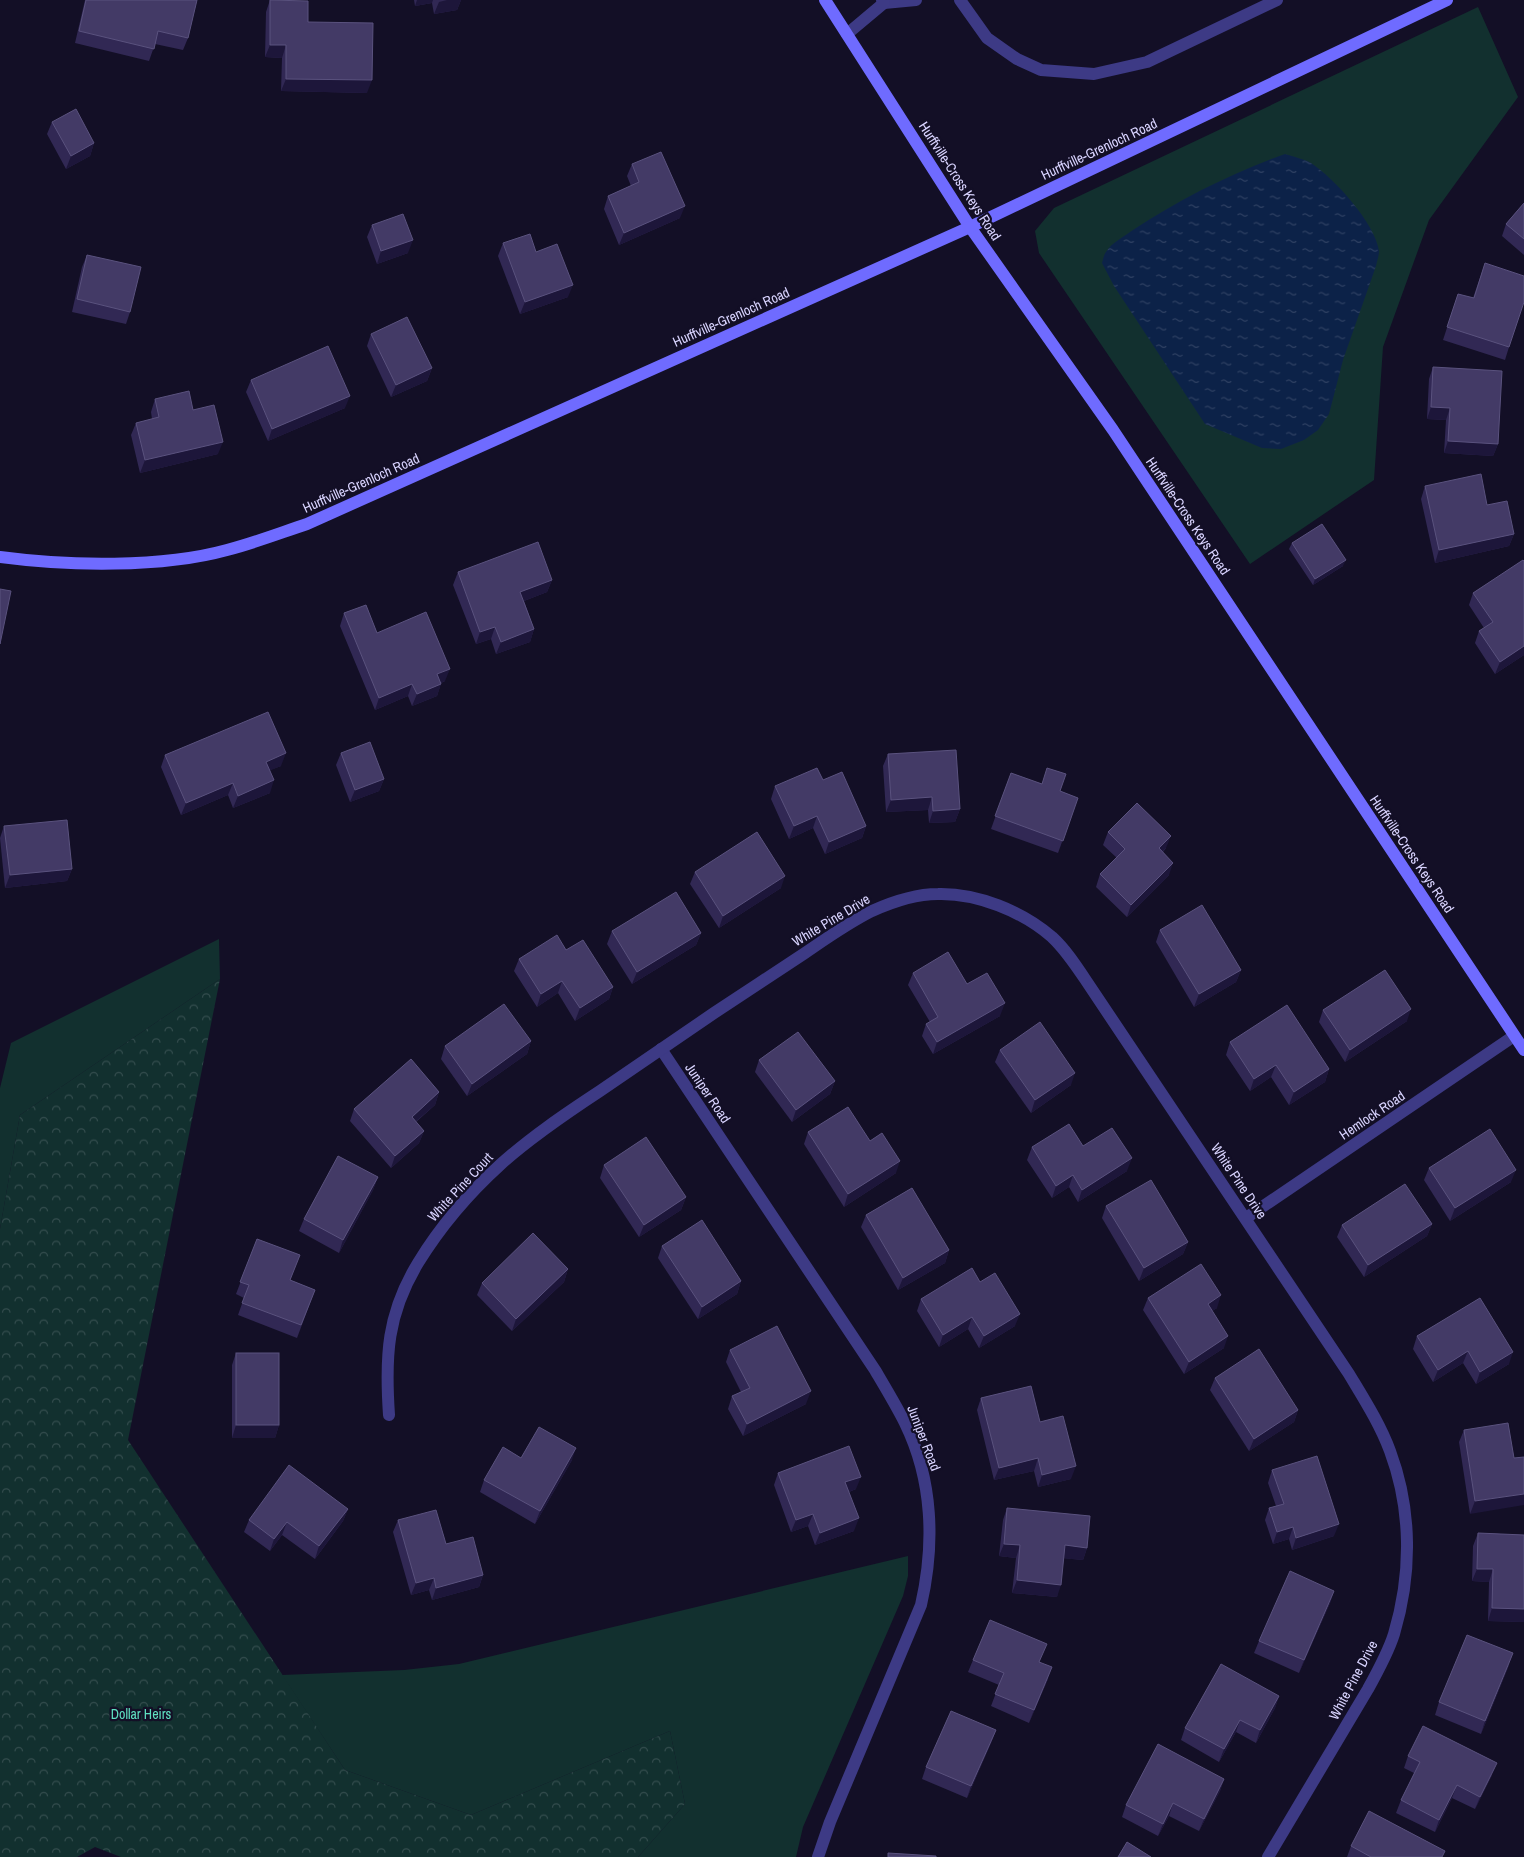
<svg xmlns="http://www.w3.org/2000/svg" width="1524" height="1857" viewBox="0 0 1524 1857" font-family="'Archivo Narrow',sans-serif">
<defs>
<pattern id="forest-crowns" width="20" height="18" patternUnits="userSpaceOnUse" patternTransform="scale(1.25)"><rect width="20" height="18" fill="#12302f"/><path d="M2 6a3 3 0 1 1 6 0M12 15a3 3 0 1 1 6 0" fill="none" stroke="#344d4e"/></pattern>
<pattern id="water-ripples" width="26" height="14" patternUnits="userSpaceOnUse" patternTransform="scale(1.25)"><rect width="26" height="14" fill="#0c2248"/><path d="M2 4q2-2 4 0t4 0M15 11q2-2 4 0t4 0" fill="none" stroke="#2f4163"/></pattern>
</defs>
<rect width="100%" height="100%" fill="#130f26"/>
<g fill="#12302f">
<path d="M1478,7l40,90 -89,123 -46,127 -9,133 -124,84 -211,-311 -4,-22 19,-23z"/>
<path d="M219,939l1,40 -200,136 -20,114v-141l11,-45z"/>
<path d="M908,1556v20l-5,20 -100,231 -7,30h-158l47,-53 -15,-73 -199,84 -126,-45 -63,-95 122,-5 55,-6z"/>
</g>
<path fill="url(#forest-crowns)" d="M220,979l-92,461 217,330 126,45 199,-84 15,73 -47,53h-517l-26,-10 -18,10h-77v-628l20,-114z"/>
<path fill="url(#water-ripples)" d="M1285,154c9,3 19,5 26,9 23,15 64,60 68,88 0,5 -2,10 -3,15l-33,94 -14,54 -11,16 -14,10 -23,9 -19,-1 -57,-24 -91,-138 -12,-23c1,-3 2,-9 4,-11 5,-9 19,-16 27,-22 47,-31 99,-57 152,-76z"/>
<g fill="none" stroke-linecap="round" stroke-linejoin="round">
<g stroke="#3d3a85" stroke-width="12">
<path d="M960,0l27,38 30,21 24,11 53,4 53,-12 130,-62"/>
<path d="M884,3l32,-3"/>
<path d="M847,34l37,-31 -2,-3"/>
<path d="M661,1049l214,321c10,17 21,35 30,53 28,57 30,121 16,182l-91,217 -12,35"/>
<path d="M1246,1218l268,-182"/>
<path d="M389,1415c-4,-59 -2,-101 29,-152 22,-36 51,-70 83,-99 30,-27 64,-50 99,-73 38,-26 76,-52 114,-78 30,-20 61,-40 91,-60 22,-15 43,-30 67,-42 20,-9 44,-17 66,-17 39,-1 84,17 114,43 13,12 23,27 33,42l264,395c15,25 31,50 41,77 22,59 22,123 4,183 -6,19 -16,37 -26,55l-100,168"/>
</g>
<g stroke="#6f6bff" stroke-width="12">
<path d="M825,0l145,227 143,203 411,620"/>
<path d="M0,557c67,9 162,11 227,-7 27,-7 53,-17 80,-26l663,-297 477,-227"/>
</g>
</g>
<g fill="#312854">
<path d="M85,0h112l-9,38 -5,12 -28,-6 -6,17 -74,-18z"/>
<path d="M270,0l38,22 59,71 -86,-2 1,-33 -17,-1 1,-45z"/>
<path d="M414,0h47l-4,10 -23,4 -2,-11 -17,3z"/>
<path d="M52,122l42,21 -4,13 -24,13 -19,-35z"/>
<path d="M632,164l48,54 -61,27 -15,-36 4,-13 23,-10 -4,-10z"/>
<path d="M1524,203v52l-22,-19 4,-12z"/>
<path d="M372,225l36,28 -31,11 -10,-27z"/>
<path d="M503,243l33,9 32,45 -48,17 -22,-58z"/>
<path d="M87,255l43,57 -4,12 -54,-12 10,-45z"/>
<path d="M1485,263l24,84 -4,13 -62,-20 15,-46 15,4z"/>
<path d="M371,334l61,34 -5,13 -36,16 -24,-51z"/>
<path d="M1433,367l65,77 -5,12 -49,-3 2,-33 -19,-1 2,-40z"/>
<path d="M251,380l94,28 -77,33 -22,-49z"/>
<path d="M155,399l38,11 25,44 -78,19 -9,-38 5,-12 16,-4 -1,-7z"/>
<path d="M1425,486l62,19 27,29 -5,12 -74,17 -14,-64z"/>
<path d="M1292,543l51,23 -30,19 -24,-36z"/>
<path d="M458,572l94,8 -5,12 -23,9 10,28 -4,13 -34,12 -5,-15 -15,5 -23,-59z"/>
<path d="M1473,593l51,62 -29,19 -20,-31 4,-12 5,-3 -15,-23z"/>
<path d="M344,613l33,20 68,48 -4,2 -4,13 -25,10 -4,-10 -33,14 -35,-84z"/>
<path d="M341,753l43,26 -5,12 -29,11 -14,-37z"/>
<path d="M888,754l72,55 -5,13 -26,1 -1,-13 -42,2 -3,-46z"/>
<path d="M165,755l116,11 -11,4v23l-37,15 -5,-13 -47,20 -20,-48z"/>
<path d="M1011,773l67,25 -20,55 -67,-24z"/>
<path d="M823,780l43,46 -4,12 -37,16 -12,-26 -24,11 -18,-40 4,-13z"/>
<path d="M4,826l68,43 -5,12 -62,7 -5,-50z"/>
<path d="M1108,832l58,16 -3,4 6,23 -42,42 -31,-30 4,-13 17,-16 -14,-13z"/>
<path d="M695,872l86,16 -62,40 -29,-44z"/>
<path d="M1160,930l81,40 -5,12 -42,25 -38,-65z"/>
<path d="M612,931l89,2 -5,12 -64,39 -25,-40z"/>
<path d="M519,959l94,28 -4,12 -34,22 -17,-28 -21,14 -23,-36z"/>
<path d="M913,973l54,11 33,32 -67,38 -11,-18 4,-12 4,-2 -22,-37z"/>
<path d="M1323,1010l84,11 -62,41 -26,-40z"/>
<path d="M531,1041l-4,13 -60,42 -26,-37 4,-13z"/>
<path d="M1230,1042l99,27 -4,13 -36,23 -18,-28 -21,14 -24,-36z"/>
<path d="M1000,1050l71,35 -40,28 -36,-51z"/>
<path d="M759,1060l76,21 -5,13 -38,28 -37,-50z"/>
<path d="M439,1092l-4,13 -19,17 8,9 -5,12 -28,25 -41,-47 4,-12z"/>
<path d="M808,1132l62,9 26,32 -52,34 -40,-63z"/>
<path d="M1083,1146l44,25 -49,31 -9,-15 -17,11 -25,-38 5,-13z"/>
<path d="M604,1165l82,32 -5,13 -42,27 -39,-59z"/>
<path d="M1429,1168l82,14 -61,39 -26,-41z"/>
<path d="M378,1177l-5,13 -34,63 -40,-22 5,-12z"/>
<path d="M1106,1206l82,36 -5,12 -44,27 -37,-63z"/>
<path d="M866,1215l83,35 -4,13 -47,27 -37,-63z"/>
<path d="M1432,1224l-5,12 -63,41 -27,-40 5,-12z"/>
<path d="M257,1239l33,41 25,10 -18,48 -59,-23 6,-17 -8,-4z"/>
<path d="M662,1246l79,35 -4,13 -39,25 -40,-61z"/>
<path d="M568,1269l-4,13 -52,49 -35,-36 5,-12z"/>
<path d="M980,1282l35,44 -36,22 -11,-19 -29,18 -22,-36 4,-12z"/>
<path d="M1148,1298l69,10 -5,3 12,37 -40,26 -41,-64z"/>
<path d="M1417,1336l92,28 -33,20 -13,-21 -30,19 -20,-33z"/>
<path d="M730,1350l76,54 -63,32 -15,-27 4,-13 9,-4 -15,-30z"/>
<path d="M236,1353l43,72 -4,13h-43v-73z"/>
<path d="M1215,1378l83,32 -4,12 -45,29 -39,-61z"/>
<path d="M981,1398l59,24 31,57 -33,8 -4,-16 -40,9 -17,-70z"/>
<path d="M1464,1430l50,28 -44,56 -11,-72z"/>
<path d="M521,1458l51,2 -37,64 -55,-32 4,-12z"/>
<path d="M1272,1470l62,66 -42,14 -3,-11 -16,5 -8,-24 4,-12 7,-2 -8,-23z"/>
<path d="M778,1473l78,16 -7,3 5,39 -39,14 -7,-19 -17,6 -17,-47z"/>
<path d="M1007,1508l80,40 -4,12 -20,-2 -6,39 -45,-4 4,-35 -17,-2 4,-36z"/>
<path d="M348,1509l-5,12 -28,38 -33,-24 -12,16 -26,-19 5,-12z"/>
<path d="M398,1520l48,24 37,31 -4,12 -47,13 -3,-10 -18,5 -18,-63z"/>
<path d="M1478,1533l46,2v87l-36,-1 1,-39 -17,-1 1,-35z"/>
<path d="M1334,1591l-4,12 -31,70 -45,-20 5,-12z"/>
<path d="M973,1660l67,2 8,17 -19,44 -38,-17 8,-21 -31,-13z"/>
<path d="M1509,1665l-28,69 -46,-19 4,-13z"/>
<path d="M1279,1696l-4,12 -19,35 -20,-11 -17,30 -38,-22 4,-12z"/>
<path d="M996,1730l-5,13 -24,55 -45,-19 4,-12z"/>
<path d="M1408,1756l84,19 -17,34 -23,-11 -17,34 -39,-19 5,-13 13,-27 -10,-5z"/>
<path d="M1224,1779l-4,12 -21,40 -30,-15 -11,20 -36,-19 4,-12z"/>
<path d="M1351,1846l92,11h-96z"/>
</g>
<g fill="#1d163a">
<path d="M417,0h16l-1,3 -17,3z"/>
<path d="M447,0h14l-4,10 -23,4 5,-12z"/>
<path d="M270,45h16l-4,13 -17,-1z"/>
<path d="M286,79l86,1 -5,13 -86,-2z"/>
<path d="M94,143l-4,13 -24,13 5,-13z"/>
<path d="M685,206l-5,12 -61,27 5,-12z"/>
<path d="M413,240l-5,13 -31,11 4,-13z"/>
<path d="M573,285l-5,12 -48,17 5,-12z"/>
<path d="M432,368l-5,13 -36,16 5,-12z"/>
<path d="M350,396l-5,12 -77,33 4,-12z"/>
<path d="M1431,407l19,1 -4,12 -19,-1z"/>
<path d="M1448,441l50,3 -5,12 -49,-3z"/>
<path d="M223,442l-5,12 -78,19 5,-13z"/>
<path d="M1514,534l-5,12 -74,17 4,-13z"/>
<path d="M1346,560l-3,6 -30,19 2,-6z"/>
<path d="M552,580l-5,12 -31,12 4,-12z"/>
<path d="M495,627l-4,12 -15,5 4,-12z"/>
<path d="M534,629l-4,13 -34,12 5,-12z"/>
<path d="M1524,646v9l-29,19 5,-12z"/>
<path d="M450,669l-5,12 -12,5 4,-12z"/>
<path d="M412,684l-4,12 -33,14 4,-12z"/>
<path d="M441,684l-4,12 -25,10 5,-12z"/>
<path d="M286,753l-5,13 -20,8 5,-12z"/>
<path d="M384,779l-5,12 -29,11 5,-12z"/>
<path d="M274,780l-4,13 -37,15 5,-12z"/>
<path d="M233,783l-5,12 -47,20 5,-12z"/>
<path d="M932,797l-4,13 -42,2 5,-12z"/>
<path d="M960,809l-5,13 -26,1 4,-12z"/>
<path d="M817,816l-4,12 -24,11 5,-13z"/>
<path d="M866,826l-4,12 -37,16 4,-12z"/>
<path d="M1171,836l-5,12 -12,12 5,-12z"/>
<path d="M1173,863l-4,12 -42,42 4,-12z"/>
<path d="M72,869l-5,12 -62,7 5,-13z"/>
<path d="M785,876l-4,12 -62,40 4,-12z"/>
<path d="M701,933l-5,12 -64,39 5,-12z"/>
<path d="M1241,970l-5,12 -42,25 5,-13z"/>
<path d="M562,981l-4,12 -21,14 4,-13z"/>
<path d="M613,987l-4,12 -34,22 5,-13z"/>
<path d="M1005,1003l-5,13 -67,38 4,-12z"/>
<path d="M1411,1009l-4,12 -62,41 5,-12z"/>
<path d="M531,1041l-4,13 -60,42 5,-12z"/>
<path d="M1276,1065l-5,12 -21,14 4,-12z"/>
<path d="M1329,1069l-4,13 -36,23 5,-13z"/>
<path d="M1075,1073l-4,12 -40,28 4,-13z"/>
<path d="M835,1081l-5,13 -38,28 4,-12z"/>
<path d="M439,1092l-4,13 -28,24 5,-12z"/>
<path d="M424,1131l-5,12 -28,25 4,-12z"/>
<path d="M1132,1158l-5,13 -49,31 4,-12z"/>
<path d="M900,1161l-4,12 -52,34 4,-13z"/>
<path d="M1516,1170l-5,12 -61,39 5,-13z"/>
<path d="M1073,1175l-4,12 -17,11 4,-12z"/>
<path d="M378,1177l-5,13 -34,63 4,-13z"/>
<path d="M686,1197l-5,13 -42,27 5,-12z"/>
<path d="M1432,1224l-5,12 -63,41 4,-12z"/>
<path d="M1188,1242l-5,12 -44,27 5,-13z"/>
<path d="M949,1250l-4,13 -47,27 5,-12z"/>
<path d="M568,1269l-4,13 -52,49 4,-12z"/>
<path d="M741,1281l-4,13 -39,25 4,-12z"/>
<path d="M1221,1295l-4,13 -14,9 5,-13z"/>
<path d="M1020,1314l-5,12 -36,22 5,-12z"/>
<path d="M972,1317l-4,12 -29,18 4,-12z"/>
<path d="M1228,1336l-4,12 -40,26 5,-12z"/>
<path d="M1468,1351l-5,12 -30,19 5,-12z"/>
<path d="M1513,1352l-4,12 -33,20 4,-12z"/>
<path d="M811,1391l-5,13 -63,32 4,-12z"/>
<path d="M1298,1410l-4,12 -45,29 5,-12z"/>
<path d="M236,1425h43l-4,13h-43z"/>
<path d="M576,1448l-4,12 -37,64 5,-13z"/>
<path d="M1038,1458l-4,13 -40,9 5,-12z"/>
<path d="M1076,1466l-5,13 -33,8 4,-12z"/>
<path d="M861,1477l-5,12 -15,6 4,-13z"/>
<path d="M1524,1494v11l-54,9 5,-13z"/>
<path d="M348,1509l-5,12 -28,38 4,-13z"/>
<path d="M813,1514l-5,12 -17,6 5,-12z"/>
<path d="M859,1518l-5,13 -39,14 5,-12z"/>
<path d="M287,1522l-5,13 -12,16 4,-12z"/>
<path d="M1339,1524l-5,12 -42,14 4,-12z"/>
<path d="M1293,1527l-4,12 -16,5 4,-12z"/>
<path d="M1004,1544l16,1 -4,13 -17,-2z"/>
<path d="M1065,1545l22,3 -4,12 -23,-2z"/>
<path d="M1477,1569h16l-4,13 -17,-1z"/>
<path d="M483,1575l-4,12 -47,13 4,-12z"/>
<path d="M434,1578l-5,12 -18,5 5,-12z"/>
<path d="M1017,1580l44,5 -4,12 -45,-4z"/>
<path d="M1334,1591l-4,12 -31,70 5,-13z"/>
<path d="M1492,1608l32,1v13l-36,-1z"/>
<path d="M1513,1653l-4,12 -28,69 4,-13z"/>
<path d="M1052,1667l-4,12 -19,44 5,-13z"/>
<path d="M1279,1696l-4,12 -19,35 4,-13z"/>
<path d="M1240,1720l-4,12 -17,30 5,-13z"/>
<path d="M996,1730l-5,13 -24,55 4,-12z"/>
<path d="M1497,1763l-5,12 -17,34 5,-12z"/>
<path d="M1224,1779l-4,12 -21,40 5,-12z"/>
<path d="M1457,1785l-5,13 -17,34 4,-12z"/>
<path d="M1173,1803l-4,13 -11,20 5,-12z"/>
</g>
<g fill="#433a66" stroke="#5a527e">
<path d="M86,0h111l-9,38 -30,-7 -4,18 -75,-18z"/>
<path d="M270,0l38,1v21l65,1 -1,57 -86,-1v-34h-16z"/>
<path d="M76,109l18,34 -23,13 -19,-34z"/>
<path d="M661,152l24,54 -61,27 -16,-37 31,-14 -7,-18z"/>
<path d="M1524,203v36l-18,-15z"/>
<path d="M403,214l10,26 -32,11 -9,-26z"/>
<path d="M530,234l6,18 21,-8 16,41 -48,17 -22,-59z"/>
<path d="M87,255l54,12 -11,45 -53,-13z"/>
<path d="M1485,263l39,13v26l-15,45 -62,-20 11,-33 16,4z"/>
<path d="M407,317l25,51 -36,17 -25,-51z"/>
<path d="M328,346l22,50 -78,33 -21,-49z"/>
<path d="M1433,367l69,4 -4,73 -50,-3 2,-33 -19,-1z"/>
<path d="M189,391l4,19 21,-5 9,37 -78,18 -9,-37 23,-6 -4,-18z"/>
<path d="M1481,474l6,31 20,-4 7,33 -75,16 -14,-64z"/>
<path d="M1322,524l24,36 -31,19 -23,-36z"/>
<path d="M538,542l14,38 -32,12 14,37 -33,13 -6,-15 -15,5 -22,-60z"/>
<path d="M1523,560l1,1v85l-24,16 -21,-31 14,-9 -20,-29z"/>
<path d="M0,589l11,2 -11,53z"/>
<path d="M366,605l11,28 49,-21 24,57 -13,5 4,10 -24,10 -5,-10 -33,14 -35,-85z"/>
<path d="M268,712l18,41 -20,9 8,18 -36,16 -5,-13 -47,20 -21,-48z"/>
<path d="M370,742l14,37 -29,11 -14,-37z"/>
<path d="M956,750l4,59 -27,2 -1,-14 -41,3 -3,-46z"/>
<path d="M817,768l6,12 19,-8 24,54 -37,16 -12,-26 -23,10 -19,-40z"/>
<path d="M1047,768l19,6 -6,17 18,7 -15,43 -68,-25 16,-43 31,11z"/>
<path d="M1137,803l34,33 -12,12 14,15 -42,42 -31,-31 25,-25 -17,-17z"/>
<path d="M67,820l5,49 -62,6 -6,-49z"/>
<path d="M757,832l28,44 -62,40 -28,-44z"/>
<path d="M676,892l25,41 -64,39 -25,-41z"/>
<path d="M1202,905l39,65 -42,24 -39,-64z"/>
<path d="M557,935l9,15 17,-10 30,47 -33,21 -18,-27 -21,13 -22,-35z"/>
<path d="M948,952l19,32 20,-11 18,30 -68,39 -11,-18 12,-7 -25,-44z"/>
<path d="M1385,970l26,39 -61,41 -27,-40z"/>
<path d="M504,1004l27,37 -59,43 -27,-38z"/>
<path d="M1287,1005l42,64 -35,23 -18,-27 -22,14 -24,-37z"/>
<path d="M1040,1022l35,51 -40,27 -35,-50z"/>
<path d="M798,1032l37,49 -39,29 -37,-50z"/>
<path d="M411,1059l28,33 -27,25 12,14 -29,25 -41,-47z"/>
<path d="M848,1107l22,34 12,-8 18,28 -52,33 -40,-62z"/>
<path d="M1069,1124l14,22 29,-18 20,30 -50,32 -9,-15 -17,11 -24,-39z"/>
<path d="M1490,1129l26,41 -61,38 -26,-40z"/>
<path d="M646,1137l40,60 -42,28 -40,-60z"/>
<path d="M338,1156l40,21 -35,63 -39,-21z"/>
<path d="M1151,1180l37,62 -44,26 -38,-62z"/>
<path d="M1405,1184l27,40 -64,41 -26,-40z"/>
<path d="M912,1188l37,62 -46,28 -37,-63z"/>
<path d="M702,1220l39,61 -39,26 -40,-61z"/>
<path d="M533,1233l35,36 -52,50 -34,-36z"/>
<path d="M257,1239l43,16 -10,25 25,10 -14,35 -59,-22 7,-18 -9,-3z"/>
<path d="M1201,1264l20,31 -13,9 20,32 -39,26 -41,-64z"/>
<path d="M972,1268l8,14 15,-9 25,41 -36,22 -12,-19 -29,18 -22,-36z"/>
<path d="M1480,1298l33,54 -33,20 -12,-21 -30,19 -21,-34z"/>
<path d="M777,1326l34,65 -64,33 -15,-28 18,-8 -20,-38z"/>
<path d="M1259,1349l39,61 -44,29 -39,-61z"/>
<rect x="236" y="1353" width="43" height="72"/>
<path d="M1031,1386l9,36 23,-6 13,50 -34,9 -4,-17 -39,10 -18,-70z"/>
<path d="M1508,1423l6,35 10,-1v37l-49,7 -11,-71z"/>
<path d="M539,1427l37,21 -36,63 -56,-31 19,-33 18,11z"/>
<path d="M849,1446l12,31 -16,5 14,36 -39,15 -7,-19 -17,6 -18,-47z"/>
<path d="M1317,1456l22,68 -43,14 -3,-11 -16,5 -8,-24 15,-4 -12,-34z"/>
<path d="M289,1465l59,44 -29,37 -32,-24 -13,17 -25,-19z"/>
<path d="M1007,1508l83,8 -3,32 -22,-3 -4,40 -44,-5 3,-35 -16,-1z"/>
<path d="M436,1510l10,34 27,-7 10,38 -47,13 -2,-10 -18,5 -18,-63z"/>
<path d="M1478,1533l46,2v74l-32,-1 1,-39h-16z"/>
<path d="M1290,1571l44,20 -30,69 -45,-19z"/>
<path d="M990,1620l57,24 -8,18 13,5 -18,43 -39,-16 9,-21 -31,-13z"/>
<path d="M1467,1635l46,18 -28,68 -46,-19z"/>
<path d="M1221,1664l58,32 -19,34 -20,-10 -16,29 -39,-21z"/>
<path d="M951,1711l45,19 -25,56 -45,-19z"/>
<path d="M1423,1726l74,37 -17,34 -23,-12 -18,35 -38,-20 19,-38 -12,-6z"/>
<path d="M1158,1744l66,35 -20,40 -31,-16 -10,21 -37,-19z"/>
<path d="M1369,1811l76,40 -3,6h-71l-20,-11z"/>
<path d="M1127,1842l24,15h-33z"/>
<path d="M888,1853l48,3v1h-48z"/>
</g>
<g text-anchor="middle" stroke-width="4.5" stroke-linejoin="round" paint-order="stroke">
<g font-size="14" fill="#d9d4ff" stroke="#130f26">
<text transform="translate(1099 149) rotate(-25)" y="5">Hurffville-Grenloch Road</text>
<text transform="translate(960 181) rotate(57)" y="5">Hurffville-Cross Keys Road</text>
<text transform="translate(731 317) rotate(-24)" y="5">Hurffville-Grenloch Road</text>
<text transform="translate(361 483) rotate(-24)" y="5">Hurffville-Grenloch Road</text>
<text transform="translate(1188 516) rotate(56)" y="5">Hurffville-Cross Keys Road</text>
<text transform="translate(1412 854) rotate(56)" y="5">Hurffville-Cross Keys Road</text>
<text transform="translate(831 920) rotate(-31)" y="5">White Pine Drive</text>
<text transform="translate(708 1093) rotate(56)" y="5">Juniper Road</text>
<text transform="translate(1372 1115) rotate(-34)" y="5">Hemlock Road</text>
<text transform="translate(1239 1181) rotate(56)" y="5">White Pine Drive</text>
<text transform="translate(460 1187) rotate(-47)" y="5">White Pine Court</text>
<text transform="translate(924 1438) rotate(69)" y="5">Juniper Road</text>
<text transform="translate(1353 1680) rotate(-62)" y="5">White Pine Drive</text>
</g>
<g font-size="14" fill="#5fe0c0" stroke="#130f26">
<text x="141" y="1719">Dollar Heirs</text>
</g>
</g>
</svg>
